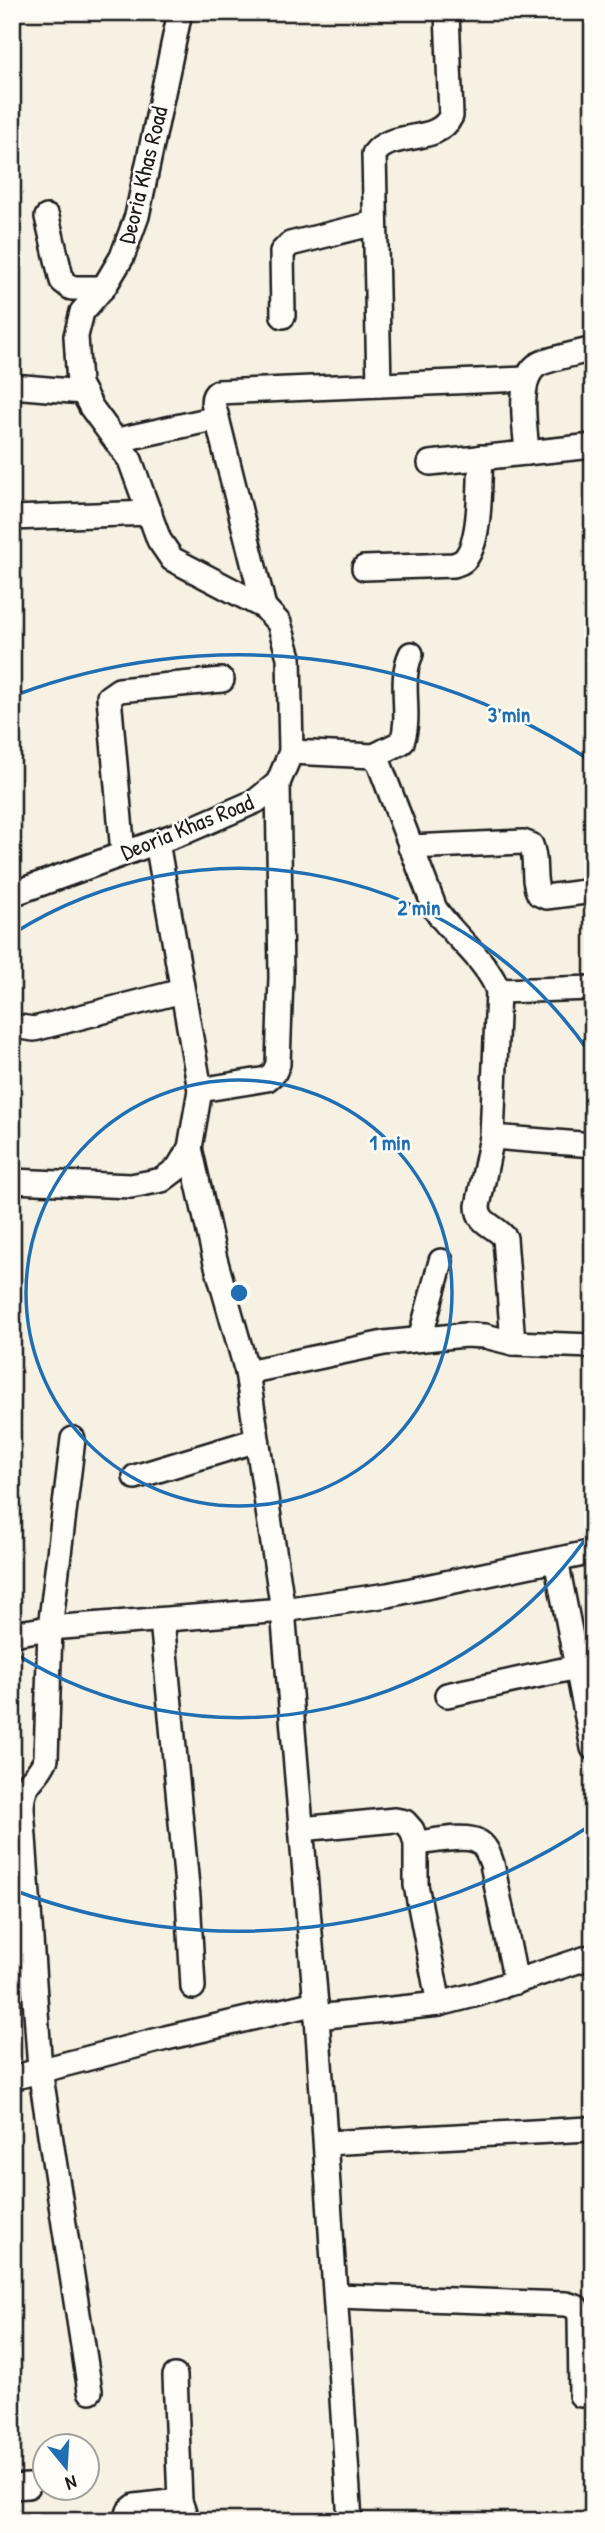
<svg xmlns="http://www.w3.org/2000/svg" width="605" height="2533" viewBox="0 0 605 2533" font-family="'Patrick Hand',sans-serif">
<rect width="100%" height="100%" fill="#f7f1e3"/>
<filter id="ink" filterUnits="userSpaceOnUse"><feTurbulence type="fractalNoise" baseFrequency=".0143" numOctaves="2"/><feDisplacementMap in="SourceGraphic" scale="14" xChannelSelector="R" yChannelSelector="G"/><feConvolveMatrix kernelMatrix="1 2 1 2 8 2 1 2 1" color-interpolation-filters="sRGB"/></filter>
<g filter="url(#ink)">
<g fill="none" stroke-linecap="round" stroke-linejoin="round">
<defs>
<g id="minor">
<path d="M47,217l15,64 9,7h32"/>
<path d="M283,316l-1,-64 8,-8 85,-21"/>
<path d="M379,385l-5,-231c18,-25 63,-8 77,-38l-4,-104"/>
<path d="M12,386l71,6"/>
<path d="M118,440l99,-22"/>
<path d="M527,453c-1,-23 -12,-76 12,-89 16,-7 37,-10 54,-15"/>
<path d="M430,463l163,-17"/>
<path d="M12,518l138,-5"/>
<path d="M364,568l90,-3c2,-1 9,-3 10,-5 18,-18 15,-78 17,-103"/>
<path d="M264,607l-47,-189c-2,-9 -8,-20 1,-26l308,-13"/>
<path d="M291,752l83,4 28,-14c10,-28 -4,-60 9,-88"/>
<path d="M374,756l5,7 56,146c18,27 53,52 63,82l-6,146 -14,69c0,18 17,19 27,32l8,105"/>
<path d="M410,847l113,-5 8,3c7,16 0,34 8,49l7,3 47,-6"/>
<path d="M123,853l-14,-156 10,-7 103,-10"/>
<path d="M12,894l175,-63 69,-30 22,-18 13,-31 -2,-95 -10,-34 -15,-16 -92,-48 -13,-19 -29,-80 -39,-53 -12,-23 -3,-48 6,-24 24,-28 16,-27 15,-41 43,-204"/>
<path d="M498,991l95,-3"/>
<path d="M12,1026l22,3 148,-38"/>
<path d="M200,1090l67,-11 7,-6 4,-9 3,-87 -3,-194"/>
<path d="M492,1137l101,8"/>
<path d="M190,1148l25,111 32,113 36,238 34,407 33,504"/>
<path d="M12,1181l119,5 31,-6 16,-12 12,-20 10,-58 -43,-248"/>
<path d="M420,1339l21,-78"/>
<path d="M247,1372l137,-29 81,-8 20,1 28,7 80,3"/>
<path d="M73,1439l-23,189 -4,131c-10,23 -23,20 -24,49l18,262 50,321"/>
<path d="M135,1477l122,-37"/>
<path d="M556,1560l37,188"/>
<path d="M162,1620l26,277 5,90"/>
<path d="M12,1634l38,-6 233,-18 105,-15 205,-43"/>
<path d="M447,1695l130,-28"/>
<path d="M301,1829l94,-9 10,2 7,8 4,13v42l23,119"/>
<path d="M416,1843c15,-1 48,-9 61,-2 9,4 12,14 15,23l24,118"/>
<path d="M317,2017l122,-13 39,-10 115,-38"/>
<path d="M12,2078l154,-40 150,-35"/>
<path d="M326,2143l263,-14"/>
<path d="M337,2296l229,8 10,3 4,9 1,79"/>
<path d="M175,2376l5,125 7,20"/>
<path d="M12,2487l16,-1"/>
<path d="M126,2521l3,-10 6,-5 45,-5"/>
</g>
</defs>
<use href="#minor" stroke="#1c1c1c" stroke-width="28"/>
<use href="#minor" stroke="#fdfcf7" stroke-width="23"/>
</g>
</g>
<g fill="none" stroke="#1f6fb2" stroke-width="3.5">
<circle cx="239" cy="1293" r="213"/>
<path d="M591 1531A425 425 0 0 1 14 1653M14 933A425 425 0 0 1 591 1055"/>
<path d="M591 1825A638 638 0 0 1 16 1891M16 695A638 638 0 0 1 591 761"/>
</g>
<g text-anchor="middle" stroke-width="5" stroke-linejoin="round" paint-order="stroke">
<g font-size="23" fill="#1c1c1c" stroke="#fdfcf7">
<text transform="translate(143 175) rotate(-76)" y="8">Deoria Khas Road</text>
<text transform="translate(187 827) rotate(-22)" y="8">Deoria Khas Road</text>
</g>
</g>
<circle cx="239" cy="1293" r="10" fill="#1f6fb2" stroke="#fdfcf7" stroke-width="3.5"/>
<g font-size="21" text-anchor="middle" font-weight="bold" fill="#1f6fb2" stroke="#fdfcf7" stroke-width="5" stroke-linejoin="round" paint-order="stroke">
<text x="509" y="722">3 min</text>
<text x="419" y="915">2 min</text>
<text x="390" y="1150">1 min</text>
</g>
<rect width="605" height="2533" fill="none" stroke="#fdfcf7" stroke-width="42"/>
<rect x="21" y="21" width="563" height="2491" fill="none" stroke="#1c1c1c" stroke-width="2.5" filter="url(#ink)"/>
<g transform="translate(66 2467) rotate(162)"><circle r="33" fill="#fdfcf7" stroke="#a3a29f" stroke-width="2"/>
<path d="M0-5L12 26L0 18L-12 26Z" fill="#1f6fb2"/>
<text y="-10" font-size="19" font-weight="bold" text-anchor="middle" fill="#1c1c1c">N</text>
</g>
</svg>
